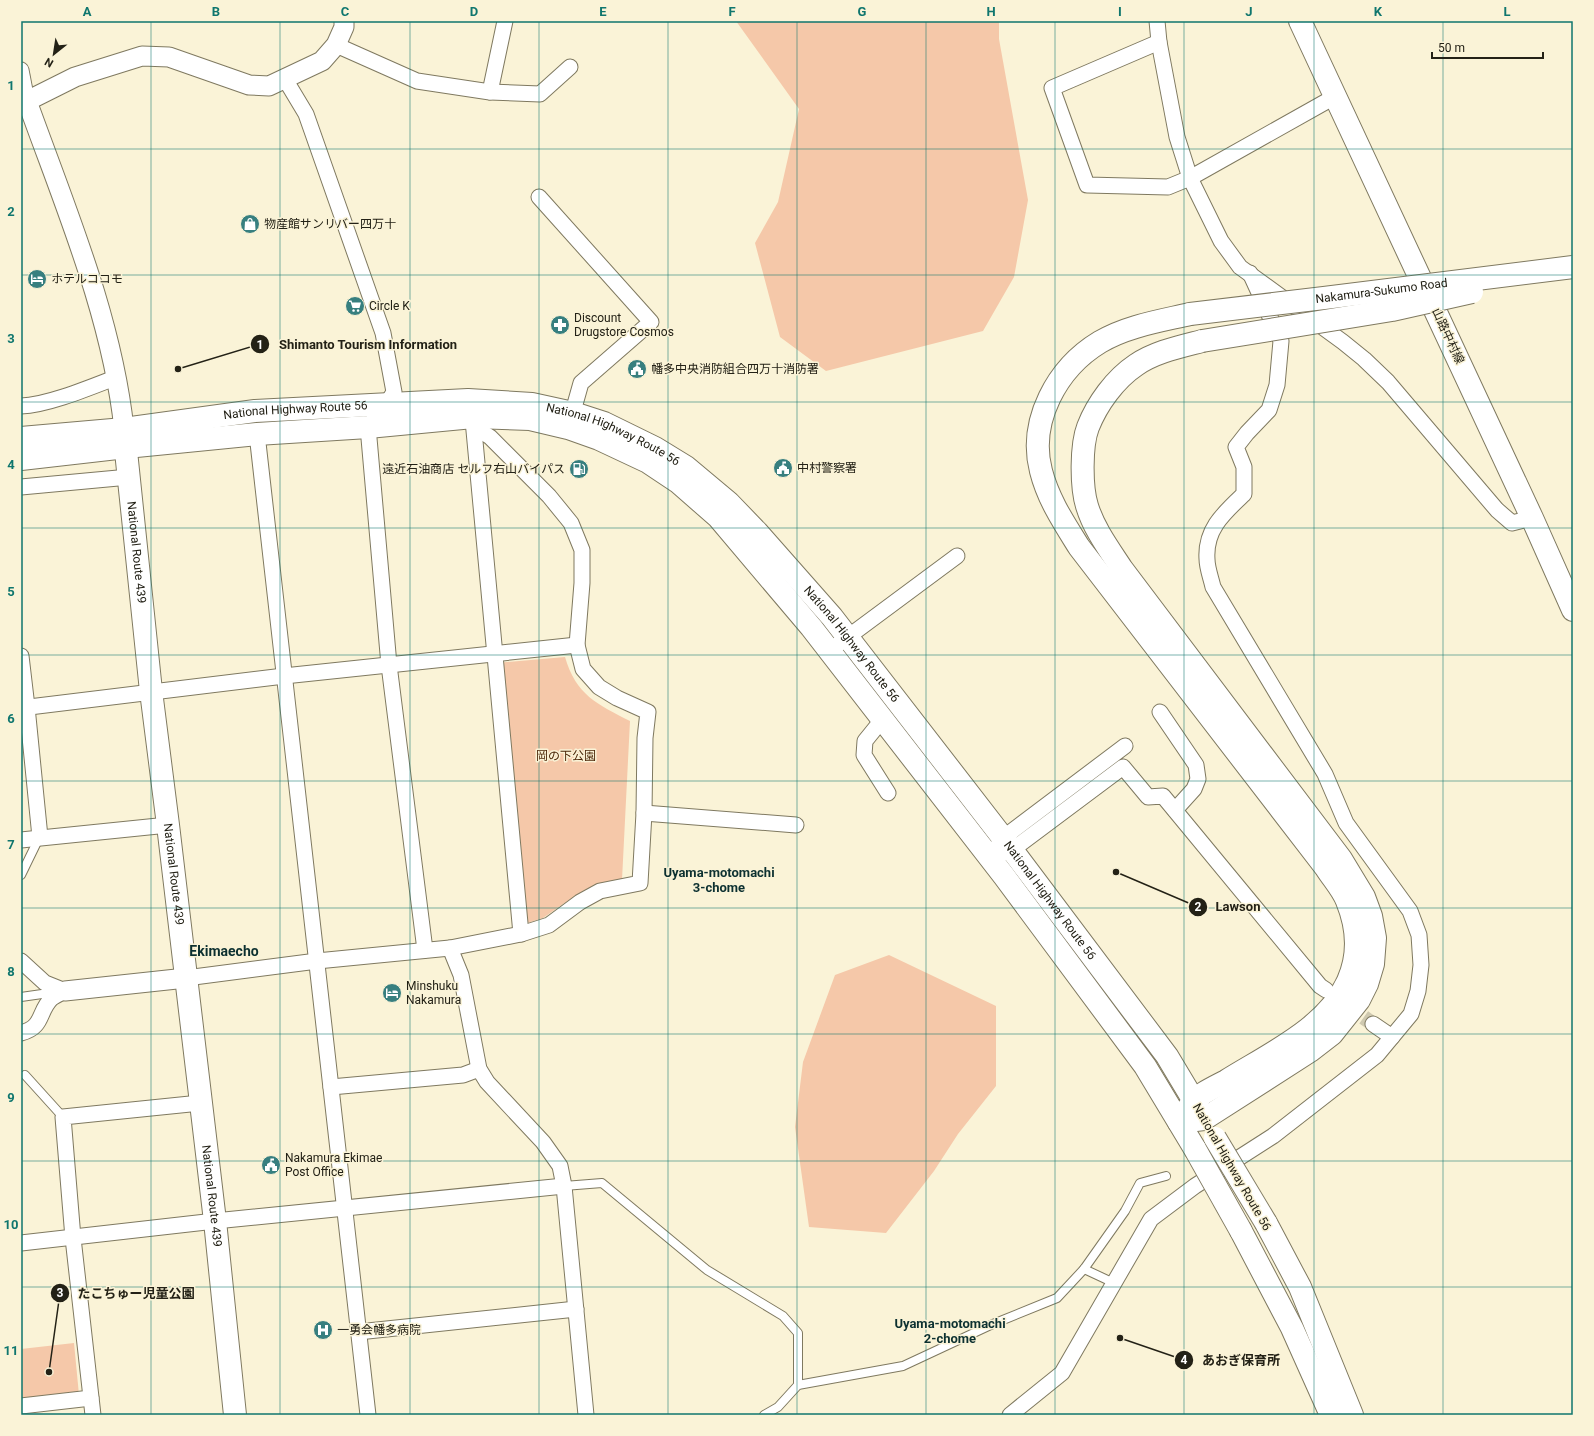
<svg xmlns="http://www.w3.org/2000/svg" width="1594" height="1436" viewBox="0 0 1594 1436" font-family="Roboto,'Noto Sans JP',sans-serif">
<rect width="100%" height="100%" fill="#faf3d7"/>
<g fill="#f5c8a9">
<path d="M736,21h263v18l29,161 -14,77 -31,54 -157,40 -46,-34 -25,-94 23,-41 21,-93z"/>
<path d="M565,657c11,38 32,47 65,64l-8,159 -25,4 -21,11 -33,23 -22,7 -26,-262z"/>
<path d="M889,955l107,51v80l-38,48 -24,37 -48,62 -77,-6 -14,-100 8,-65 32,-87z"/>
<path d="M74,1343l5,52 -58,5v-51z"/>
</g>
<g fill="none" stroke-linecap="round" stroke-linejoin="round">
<path stroke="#cfc9b0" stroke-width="15" stroke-dasharray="15 8" stroke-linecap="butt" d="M1345,1004l28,20"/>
<defs>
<g id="service">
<path d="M21,875l18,-37"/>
<path d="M21,997l35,-5"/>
<path d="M25,1075l38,42"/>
<path d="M564,1186l38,-3 105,87 76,46 15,17v52"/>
<path d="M1084,1269l30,14"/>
<path d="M764,1415l14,-8 20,-22 105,-19 90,-42 64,-26 27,-29 41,-58 15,-28 26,-7"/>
</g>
<g id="minor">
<path d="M1157,21l2,21 18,95 13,41 31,63 19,26 103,75 21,17 24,23 109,128 15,13 20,-5"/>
<path d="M1159,42l-107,46 35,97 81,2 22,-9 146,-82"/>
<path d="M336,45l81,36 73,11 50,2 30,-27"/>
<path d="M21,70l6,31"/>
<path d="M285,79l21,35 77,219 11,59 -8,13 -18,22 21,238 36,285"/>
<path d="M490,92l15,-71"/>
<path d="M539,197l112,125 -70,61 -11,39"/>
<path d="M21,406c27,-1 70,-19 96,-29"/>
<path d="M473,420l48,514"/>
<path d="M257,434l111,981"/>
<path d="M21,487l108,-10"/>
<path d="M829,651l128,-95"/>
<path d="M21,656l6,51 13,130"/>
<path d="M21,708l263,-32 293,-31"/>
<path d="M1160,712l36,53 2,14 -4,10 -19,21"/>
<path d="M882,720l-17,21 -1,14 24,38"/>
<path d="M1125,746l-122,92 -13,19 22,-7 111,-83 25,30 15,-1 157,190 6,4"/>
<path d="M644,813l152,12"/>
<path d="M21,840l147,-15"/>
<path d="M450,948l11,27 18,94 8,13 56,60 17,24 4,20 22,229"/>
<path d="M21,961l24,22 20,8"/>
<path d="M186,978l131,-17 133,-13 71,-14 28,-9 31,-23 20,-11 40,-8 4,-70 1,-75 3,-26 -31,-14 -18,-11 -16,-18 -6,-24 5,-62v-33l-11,-27 -22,-27 -59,-59 -16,-10"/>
<path d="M1373,1024l19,13"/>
<path d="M21,1033c23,-6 17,-21 30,-34 3,-3 10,-6 14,-8"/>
<path d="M331,1087l132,-12 16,-6"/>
<path d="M21,1243l194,-22 349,-35"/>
<path d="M358,1332l218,-23"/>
<path d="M21,1406l70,-8"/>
<path d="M93,1415l-20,-177 -10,-121 137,-14"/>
<path d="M1010,1415l52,-42 89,-154 44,-33 78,-50 104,-81 34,-41 7,-23 3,-26 -2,-30 -9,-24 -64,-88 -21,-49 -112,-187c-2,-9 -6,-19 -6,-28 -2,-30 17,-46 37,-65v-27l-8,-20 11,-14 22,-23 8,-25 4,-44 -31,-68"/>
</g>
<g id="tertiary">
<path d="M124,429c-12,-113 -59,-222 -97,-328l48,-24 67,-21 27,1 80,28 20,1 53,-25 14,-16 8,-18v-6"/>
<path d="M65,991l121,-13"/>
</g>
<path id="secondary" d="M1300,21l232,497 41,92"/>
<g id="trunk">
<path id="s1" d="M124,432l27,259 17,134 47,396 20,194"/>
<path id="s2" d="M21,438l103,-9 131,-18 213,-11 64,4 41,9 31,10 51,25 31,19 43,36 28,29 75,85 171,221 164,218 36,60"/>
<path d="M21,459l105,-12 131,-13 111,-7 105,-10 57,2 38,9 31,11 49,23 30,20 40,35 93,110 193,249 141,190 50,83"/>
<path d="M1266,1223l34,64 52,128"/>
<path d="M1241,1231l51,97 39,87"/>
</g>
<g id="motorway">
<path d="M1179,1122c5,-7 9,-15 14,-20 6,-8 24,-16 33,-21 43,-27 101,-53 122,-100 12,-27 10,-53 -1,-80 -4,-11 -14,-22 -21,-33l-247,-321c-15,-24 -31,-48 -38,-76 -13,-50 16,-103 59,-129 27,-16 60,-21 90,-28"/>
<path d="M1179,1122l25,-3 106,-68 22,-17 27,-34 8,-16 6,-20 2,-26 -4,-22 -7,-19 -23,-38 -219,-290c-13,-20 -28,-40 -35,-63 -6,-19 -6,-61 1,-79 9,-23 27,-48 48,-62 19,-13 43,-18 66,-24"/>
</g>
</defs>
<use href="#service" stroke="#7f7960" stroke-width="10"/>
<use href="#minor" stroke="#7f7960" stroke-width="17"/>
<use href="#tertiary" stroke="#7f7960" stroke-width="21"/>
<use href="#secondary" stroke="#7f7960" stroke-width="24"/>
<use href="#trunk" stroke="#7f7960" stroke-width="24"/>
<use href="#motorway" stroke="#7f7960" stroke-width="24"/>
<use href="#service" stroke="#fff" stroke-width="8"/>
<use href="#minor" stroke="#fff" stroke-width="15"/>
<use href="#tertiary" stroke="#fff" stroke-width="19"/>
<use href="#secondary" stroke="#fff" stroke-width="22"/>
<use href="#trunk" stroke="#fff" stroke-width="22"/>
<use href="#motorway" stroke="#fff" stroke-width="22"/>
<defs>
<g id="trunk-bridge">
<path d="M1215,1138l51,85"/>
<path d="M1195,1149l46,82"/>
</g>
<g id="motorway-bridge">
<path id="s3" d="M1190,314l134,-16 249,-31"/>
<path d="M1202,341l190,-31 80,-18"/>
</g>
</defs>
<use href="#trunk-bridge" stroke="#7f7960" stroke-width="24" stroke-linecap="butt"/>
<use href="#motorway-bridge" stroke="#7f7960" stroke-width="24" stroke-linecap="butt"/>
<use href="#trunk-bridge" stroke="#fff" stroke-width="22"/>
<use href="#motorway-bridge" stroke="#fff" stroke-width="22"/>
</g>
<path fill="none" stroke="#0f766e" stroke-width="1" stroke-opacity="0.55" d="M151,21v1394M280,21v1394M410,21v1394M539,21v1394M668,21v1394M797,21v1394M926,21v1394M1055,21v1394M1184,21v1394M1314,21v1394M1443,21v1394M21,149h1552M21,275h1552M21,402h1552M21,528h1552M21,655h1552M21,781h1552M21,908h1552M21,1034h1552M21,1161h1552M21,1287h1552"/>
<defs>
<symbol id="shop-disc" viewBox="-11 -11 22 22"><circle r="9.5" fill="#377f7f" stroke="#faf3d7"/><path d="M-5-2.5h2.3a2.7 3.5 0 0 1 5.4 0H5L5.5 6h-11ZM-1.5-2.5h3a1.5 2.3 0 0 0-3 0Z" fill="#fff"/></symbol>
<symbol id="hotel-disc" viewBox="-11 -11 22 22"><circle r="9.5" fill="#377f7f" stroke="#faf3d7"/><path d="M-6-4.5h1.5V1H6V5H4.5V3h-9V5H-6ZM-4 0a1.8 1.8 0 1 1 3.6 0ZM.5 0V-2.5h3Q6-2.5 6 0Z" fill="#fff"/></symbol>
<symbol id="supermarket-disc" viewBox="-11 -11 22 22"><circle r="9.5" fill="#377f7f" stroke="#faf3d7"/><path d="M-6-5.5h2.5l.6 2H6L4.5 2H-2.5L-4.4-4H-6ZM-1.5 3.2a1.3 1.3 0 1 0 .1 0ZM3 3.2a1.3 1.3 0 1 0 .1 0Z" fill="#fff"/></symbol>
<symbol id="pharmacy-disc" viewBox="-11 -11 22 22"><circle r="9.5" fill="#377f7f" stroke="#faf3d7"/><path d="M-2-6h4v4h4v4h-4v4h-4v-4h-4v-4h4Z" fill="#fff"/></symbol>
<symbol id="civic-disc" viewBox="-11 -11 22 22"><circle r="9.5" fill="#377f7f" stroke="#faf3d7"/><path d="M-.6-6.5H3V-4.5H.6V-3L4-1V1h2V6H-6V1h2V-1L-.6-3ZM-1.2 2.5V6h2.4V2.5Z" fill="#fff"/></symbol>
<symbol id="fuel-disc" viewBox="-11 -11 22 22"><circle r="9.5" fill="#377f7f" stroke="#faf3d7"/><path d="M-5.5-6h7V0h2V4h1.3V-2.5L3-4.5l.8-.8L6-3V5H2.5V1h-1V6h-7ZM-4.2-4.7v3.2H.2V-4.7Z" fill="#fff"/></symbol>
<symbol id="hospital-disc" viewBox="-11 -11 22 22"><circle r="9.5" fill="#377f7f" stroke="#faf3d7"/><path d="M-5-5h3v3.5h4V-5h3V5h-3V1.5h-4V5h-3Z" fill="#fff"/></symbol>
</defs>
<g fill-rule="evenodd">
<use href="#shop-disc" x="239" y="213" width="22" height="22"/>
<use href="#hotel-disc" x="26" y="268" width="22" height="22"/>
<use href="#supermarket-disc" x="344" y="295" width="22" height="22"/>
<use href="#pharmacy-disc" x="549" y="314" width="22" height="22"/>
<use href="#civic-disc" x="626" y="358" width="22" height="22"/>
<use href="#civic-disc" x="772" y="457" width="22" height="22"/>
<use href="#fuel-disc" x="568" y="458" width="22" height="22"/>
<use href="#hotel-disc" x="381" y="982" width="22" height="22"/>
<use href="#civic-disc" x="260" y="1154" width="22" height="22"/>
<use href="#hospital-disc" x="312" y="1319" width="22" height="22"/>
</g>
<g text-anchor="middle" stroke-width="3" stroke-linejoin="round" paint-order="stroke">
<g font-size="12" fill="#232116" stroke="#faf3d7" text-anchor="start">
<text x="264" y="228">物産館サンリバー四万十</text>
<text x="51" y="283">ホテルココモ</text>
<text x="369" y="310">Circle K</text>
<text x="574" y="322">Discount<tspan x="574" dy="14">Drugstore Cosmos</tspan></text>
<text x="651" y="373">幡多中央消防組合四万十消防署</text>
<text x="797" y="472">中村警察署</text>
<text x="565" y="473" text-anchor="end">遠近石油商店 セルフ右山バイパス</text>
<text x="406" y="990">Minshuku<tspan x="406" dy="14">Nakamura</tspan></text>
<text x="285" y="1162">Nakamura Ekimae<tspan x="285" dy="14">Post Office</tspan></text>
<text x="337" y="1334">一勇会幡多病院</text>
</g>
<g font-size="12" fill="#232116" stroke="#faf3d7">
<text dy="4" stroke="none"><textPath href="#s3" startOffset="193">Nakamura-Sukumo Road</textPath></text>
<text transform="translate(1448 336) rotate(65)" y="4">山路中村線</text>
<text dy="4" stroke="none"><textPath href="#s2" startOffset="276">National Highway Route 56</textPath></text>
<text dy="4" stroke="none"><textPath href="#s2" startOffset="600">National Highway Route 56</textPath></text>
<text dy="4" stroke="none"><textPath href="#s1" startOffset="121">National Route 439</textPath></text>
<text dy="4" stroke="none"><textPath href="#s2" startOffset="924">National Highway Route 56</textPath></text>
<text dy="4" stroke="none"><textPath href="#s1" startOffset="445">National Route 439</textPath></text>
<text dy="4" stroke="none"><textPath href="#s2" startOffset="1248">National Highway Route 56</textPath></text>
<text transform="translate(1232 1167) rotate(60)" y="4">National Highway Route 56</text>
<text dy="4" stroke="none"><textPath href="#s1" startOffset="769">National Route 439</textPath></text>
</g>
<g font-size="12" fill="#4c2709" stroke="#faf3d7">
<text x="566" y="760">岡の下公園</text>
</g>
<g font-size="13" font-weight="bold" fill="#0c3030" stroke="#faf3d7">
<text x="719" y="877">Uyama-motomachi<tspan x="719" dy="15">3-chome</tspan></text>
<text x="950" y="1328">Uyama-motomachi<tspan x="950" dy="15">2-chome</tspan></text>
</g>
<g font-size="14" font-weight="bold" fill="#0c3030" stroke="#faf3d7">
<text x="224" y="956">Ekimaecho</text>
</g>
</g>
<path fill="none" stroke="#232116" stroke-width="1.5" d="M178 369L260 344M1116 872L1198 907M49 1372L60 1293M1120 1338L1184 1360"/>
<g fill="#232116" stroke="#faf3d7" stroke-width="1.5">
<circle cx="178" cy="369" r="4"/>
<circle cx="1116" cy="872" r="4"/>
<circle cx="49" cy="1372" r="4"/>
<circle cx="1120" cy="1338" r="4"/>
<circle cx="260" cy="344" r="10"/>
<circle cx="1198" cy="907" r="10"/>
<circle cx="60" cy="1293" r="10"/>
<circle cx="1184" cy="1360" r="10"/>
</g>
<g font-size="12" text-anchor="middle" font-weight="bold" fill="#fff">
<text x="260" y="349">1</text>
<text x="1198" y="911">2</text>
<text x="60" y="1297">3</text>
<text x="1184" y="1364">4</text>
</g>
<g font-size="13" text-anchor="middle" font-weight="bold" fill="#232116" stroke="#faf3d7" stroke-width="3" stroke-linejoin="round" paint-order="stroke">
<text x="368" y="349">Shimanto Tourism Information</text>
<text x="1238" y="911">Lawson</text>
<text x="136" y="1298">たこちゅー児童公園</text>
<text x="1241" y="1365">あおぎ保育所</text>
</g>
<rect width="1594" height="1436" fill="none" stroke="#faf3d7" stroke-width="44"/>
<g transform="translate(54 54) rotate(210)" stroke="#faf3d7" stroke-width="3" paint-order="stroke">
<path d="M0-3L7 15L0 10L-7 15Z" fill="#232116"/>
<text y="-6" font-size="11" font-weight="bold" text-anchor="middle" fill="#232116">N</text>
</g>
<path d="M1432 52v6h111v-6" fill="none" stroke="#232116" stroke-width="2"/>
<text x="1438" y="52" font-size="12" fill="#232116" stroke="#faf3d7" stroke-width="3" paint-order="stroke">50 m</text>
<rect x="22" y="22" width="1550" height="1392" fill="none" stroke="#0f766e" stroke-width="1.5"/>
<g font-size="13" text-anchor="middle" font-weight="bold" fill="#0f766e">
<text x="87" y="16">A</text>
<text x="216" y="16">B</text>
<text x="345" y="16">C</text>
<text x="474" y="16">D</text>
<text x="603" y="16">E</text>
<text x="732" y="16">F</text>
<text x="862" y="16">G</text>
<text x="991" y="16">H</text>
<text x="1120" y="16">I</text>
<text x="1249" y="16">J</text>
<text x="1378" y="16">K</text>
<text x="1507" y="16">L</text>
<text x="11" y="90">1</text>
<text x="11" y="216">2</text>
<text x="11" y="343">3</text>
<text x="11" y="469">4</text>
<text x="11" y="596">5</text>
<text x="11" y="723">6</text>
<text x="11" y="849">7</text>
<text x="11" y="976">8</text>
<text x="11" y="1102">9</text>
<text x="11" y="1229">10</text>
<text x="11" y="1355">11</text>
</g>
</svg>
